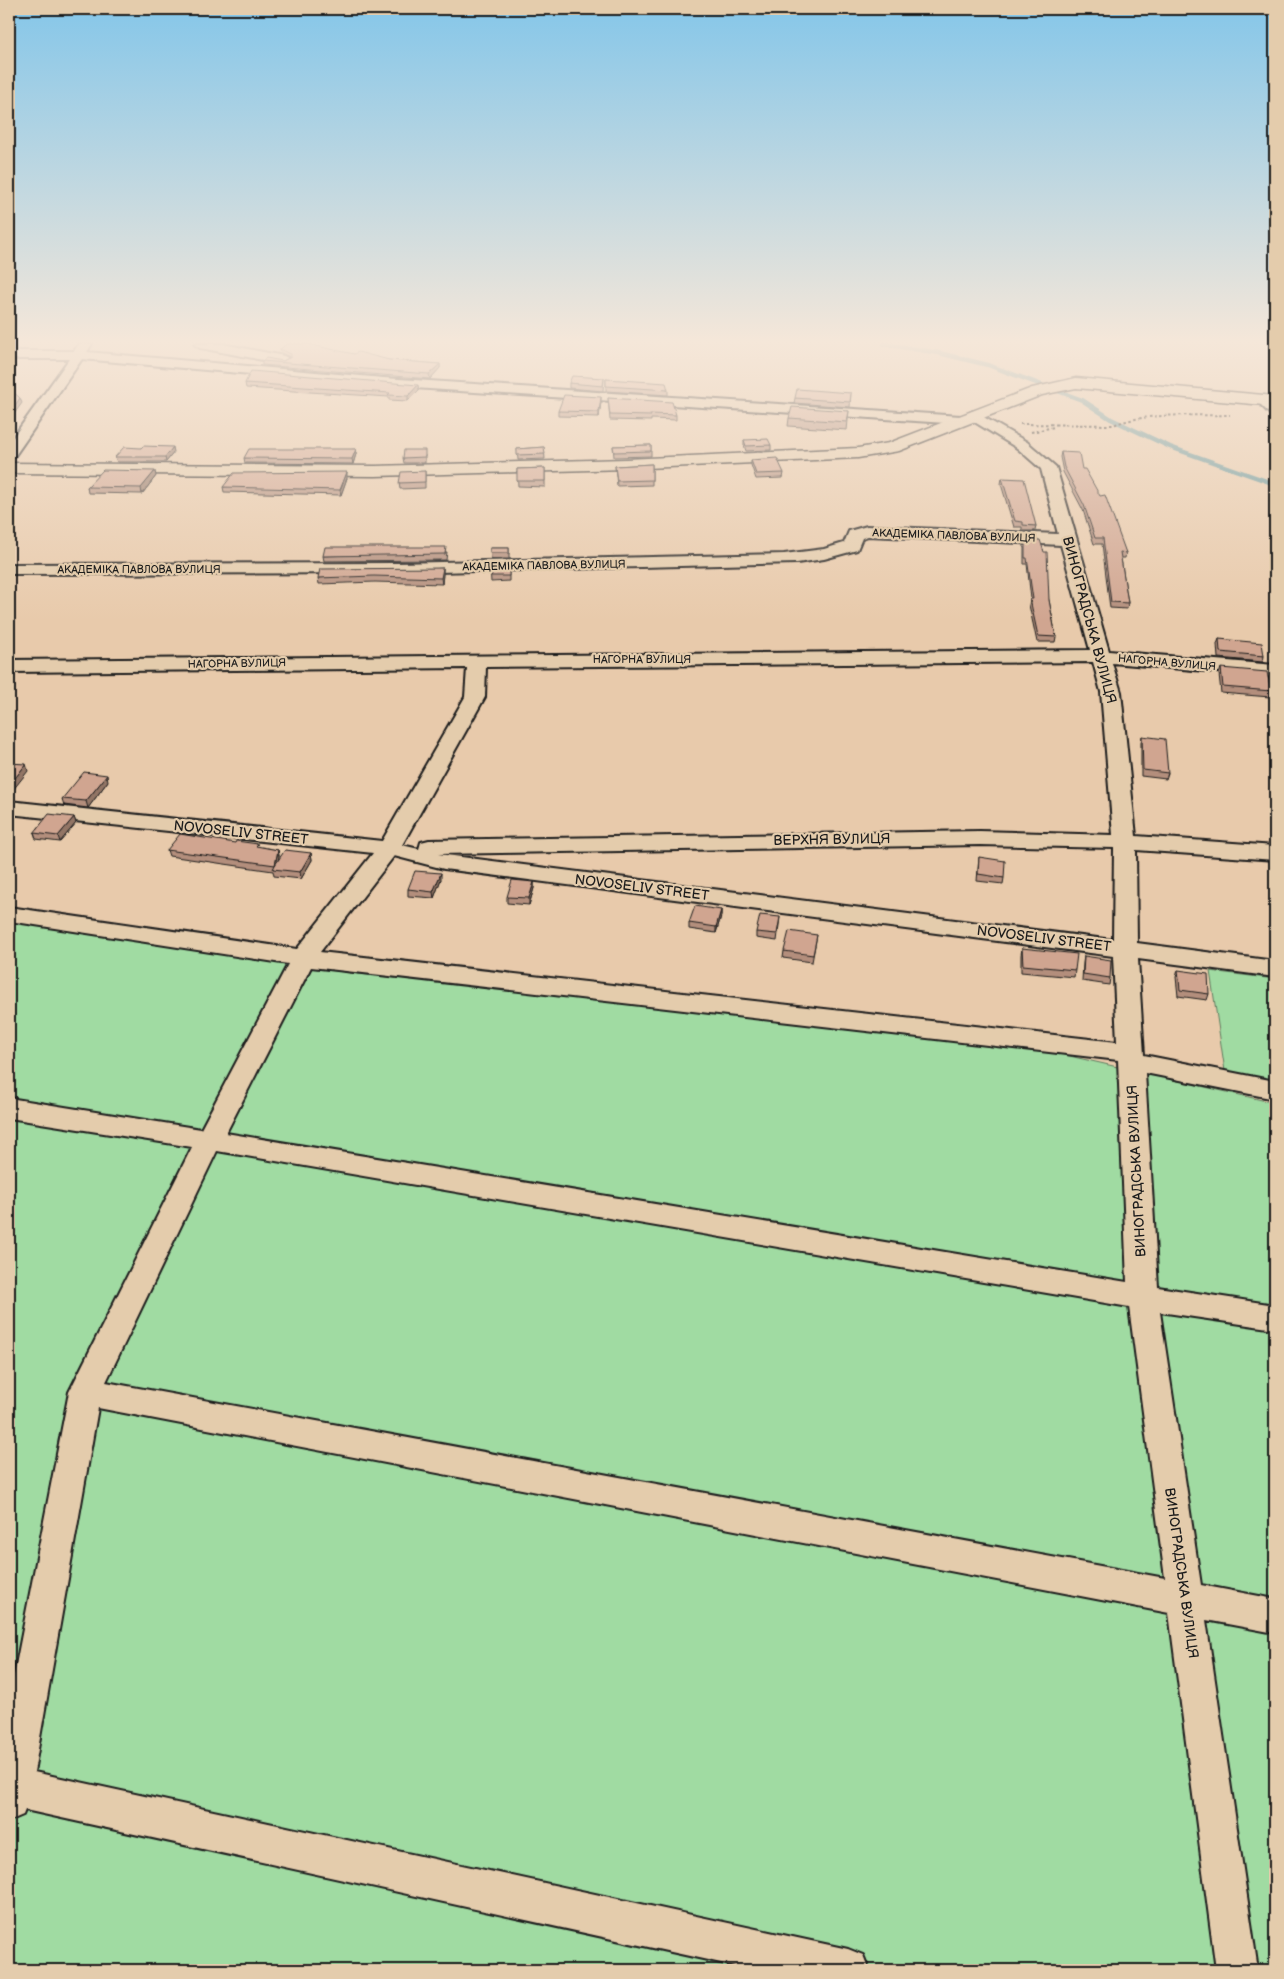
<svg xmlns="http://www.w3.org/2000/svg" width="1284" height="1979" viewBox="0 0 1284 1979" font-family="'Balsamiq Sans',sans-serif">
<rect width="100%" height="100%" fill="#e8caab"/>
<filter id="ink" filterUnits="userSpaceOnUse"><feTurbulence type="fractalNoise" baseFrequency=".02" numOctaves="2"/><feDisplacementMap in="SourceGraphic" scale="10" xChannelSelector="R" yChannelSelector="G"/><feConvolveMatrix kernelMatrix="1 2 1 2 8 2 1 2 1" color-interpolation-filters="sRGB"/></filter>
<g filter="url(#ink)">
<g fill="#a0dba2" stroke="#5e7c5f">
<path d="M9,920l340,53 363,37 340,42 223,51v867h-1266z"/>
<path d="M1210,971l65,8v101l-50,-9z"/>
</g>
<g fill="none" stroke-linecap="round" stroke-linejoin="round">
<path stroke="#619298" stroke-width="4.5" d="M884,344l55,9 49,12 94,35 29,19 59,28 105,37"/>
<defs>
<g id="minor">
<path d="M79,344h13l-5,8 297,26 577,38 7,4 -7,4 -577,-38 -302,-27 -68,98 -5,2v-16l60,-84h-60v-8h65z"/>
<path d="M194,344h29l61,12 7,4 -7,4 -84,-16z"/>
<path d="M1264,397l11,6v12l-5,-1 -13,-13z"/>
<path d="M973,411l54,31 29,25 53,184 166,14v12l-163,-14 9,29 15,144 139,10v14l-139,-10 1,93 138,18v16l-137,-18 6,96 131,26v18l-130,-26 13,214 117,18v24l-115,-17 41,273 74,14v34l-69,-13 52,350h-42l-47,-357 -1071,-205 -64,364 814,177 15,6 6,15h-116l-728,-160 -2,5 -14,6v-120l60,-309 123,-245 -183,-29v-20l192,31 87,-165 -279,-43v-14l288,42 76,-96 -364,-39v-13l373,40 83,-144 2,-29 -458,4v-12l1081,-10 -29,-105 -193,-9 -6,2 -5,12 -33,9 -27,4 -399,10 -389,1v-10l389,-1 386,-9 40,-5 20,-6 5,-12 18,-5 191,8 -17,-65 -24,-21 -49,-30 -2,-3zM1093,662l8,30 12,143 -133,-4 -551,9 -8,2 -2,7 -17,-4 83,-148 1,-30zM980,845l134,3 -1,92 -675,-86zM394,856l50,13 669,87 4,86 -797,-90zM311,967l807,93 9,222 -901,-149zM217,1151l912,156 36,271 -1059,-196z"/>
</g>
<path id="major" d="M1076,378l199,18v10l-199,-18 -34,7 -143,56 -41,7 -232,11 -251,7 -366,-3v-10l366,3 251,-7 232,-11 31,-5 143,-55z"/>
</defs>
<use href="#minor" stroke="#1c1c1c" stroke-width="4"/>
<use href="#major" stroke="#1c1c1c" stroke-width="3"/>
<g stroke="#1c1c1c" stroke-width="2" stroke-dasharray="2.5 2.5" stroke-linecap="butt">
<path d="M1020,424l93,1c36,-13 79,-9 117,-10"/>
<path d="M1031,432l23,-5"/>
</g>
<use href="#minor" fill="#e4ccac" fill-rule="evenodd"/>
<use href="#major" fill="#e4ccac" fill-rule="evenodd"/>
</g>
<g fill="#b38e7c" stroke="#1c1c1c">
<path d="M280,349l74,5 35,6 51,4v4l-10,11 -168,-14v-4h21l7,-4 -9,-4z"/>
<path d="M604,378l-1,13 -34,-3v-5z"/>
<path d="M606,379l62,11v5l-62,-4z"/>
<path d="M245,383l174,7 -11,11 -19,-1v-3l-143,-9z"/>
<path d="M851,393l-1,14 -56,-4 1,-5z"/>
<path d="M608,398l68,17v5l-25,-1v2l-41,-1z"/>
<path d="M601,402l-2,15 -41,-1v-5z"/>
<path d="M849,411l-2,19 -59,-4 1,-8z"/>
<path d="M744,440l27,5v5l-25,1 -2,-6z"/>
<path d="M651,445v11l-37,1 -1,-11z"/>
<path d="M544,447l1,12 -27,1 -1,-11z"/>
<path d="M141,448l33,4 -8,10h-49l-2,-5z"/>
<path d="M356,449v5l-3,10 -108,-1 -1,-5z"/>
<path d="M1061,452l21,17 44,84 -1,5h-4l7,45 -1,6 -17,-1 -8,-64h-8l-11,-34 -20,-38 -3,-15z"/>
<path d="M425,455v8h-21l-1,-5z"/>
<path d="M751,460l33,13 -1,5 -27,1 -5,-14z"/>
<path d="M652,464v21l-35,1 -2,-20z"/>
<path d="M545,468v19l-27,-1 -1,-17z"/>
<path d="M425,471v17l-25,1 -1,-6z"/>
<path d="M156,476l-14,18 -54,-1 -1,-6z"/>
<path d="M347,478l-6,17 -117,-3 -1,-5z"/>
<path d="M1002,478l34,48 -1,5h-13v-4h-8l-13,-43z"/>
<path d="M1025,540l24,60 7,37 -1,5h-18l-8,-37 1,-6h1l-4,-35h-3v-19z"/>
<path d="M490,548h19v11h-18z"/>
<path d="M447,552l-1,8 -122,1 -1,-5z"/>
<path d="M509,566v15l-18,1 -1,-15z"/>
<path d="M443,568v6l-1,10 -67,-2 -56,2 -1,-6z"/>
<path d="M1219,639l45,17 -1,6 -45,-4 -1,-14z"/>
<path d="M1221,668l50,23 -1,6 -49,-4 -2,-19z"/>
<path d="M1142,736l26,37 -2,6 -25,-3v-33z"/>
<path d="M108,781l-20,27 -24,-3 -2,-6z"/>
<path d="M74,817l2,6 -16,19 -24,-3 -2,-6z"/>
<path d="M258,847l20,3 1,6 -1,5 33,-8 1,7 -11,19 -27,-3 -1,-5 -104,-15 -2,-6z"/>
<path d="M979,857l25,21 -1,6 -26,-3z"/>
<path d="M441,879l-7,19 -26,-2v-7z"/>
<path d="M534,882v6l-5,17 -22,-2v-6z"/>
<path d="M721,910v6l-5,17 -27,-4v-6z"/>
<path d="M780,917l-3,24 -21,-3v-6z"/>
<path d="M817,935l-5,27 -29,-4 1,-7z"/>
<path d="M1022,948l53,22 -1,7 -53,-5v-17z"/>
<path d="M1084,956l26,22 -1,7 -27,-4 1,-18z"/>
<path d="M1178,970l31,24 -2,6 -29,-4 -2,-19z"/>
</g>
<g fill="#927465" stroke="#1c1c1c">
<path d="M440,364v4l-10,11 -1,-5z"/>
<path d="M418,385l1,5 -11,11v-5z"/>
<path d="M601,397v5l-2,15v-5z"/>
<path d="M20,398l2,5 -13,18v-7z"/>
<path d="M173,447l1,5 -8,10 -1,-5z"/>
<path d="M356,449v5l-3,10 -1,-5z"/>
<path d="M155,471l1,5 -14,18 -1,-6z"/>
<path d="M347,472v6l-6,17 -1,-5z"/>
<path d="M443,568v6l-1,10 -1,-6z"/>
<path d="M26,764l2,7 -19,24v-9z"/>
<path d="M107,775l1,6 -20,27 -2,-7z"/>
<path d="M74,817l2,6 -16,19 -2,-6z"/>
<path d="M278,850l1,6 -2,14 -2,-5z"/>
<path d="M311,853l1,7 -11,19 -1,-7z"/>
<path d="M441,873v6l-7,19 -1,-6z"/>
<path d="M534,882v6l-5,17v-7z"/>
<path d="M721,910v6l-5,17v-6z"/>
</g>
<g fill="#d0a590" stroke="#1c1c1c">
<path d="M287,344h20l47,10 4,-2 31,8 51,4 -11,10 -167,-13 4,-3 17,3 8,-4v-3l-11,-5z"/>
<path d="M251,371l167,14 -10,11 -20,-1 2,-2 -145,-10z"/>
<path d="M572,376l32,2 -1,8 -34,-3z"/>
<path d="M606,379l60,4 2,7 -62,-4z"/>
<path d="M797,389l54,4 -1,9 -55,-4z"/>
<path d="M11,390l9,8 -11,16v-22z"/>
<path d="M564,395l37,2 -2,15 -41,-1z"/>
<path d="M608,398l64,4 4,13 -26,-1 1,2 -41,-1z"/>
<path d="M792,407l57,4 -2,11 -58,-4z"/>
<path d="M768,439l3,6 -25,1 -2,-6z"/>
<path d="M651,445v6l-37,1 -1,-6z"/>
<path d="M143,446l30,1 -8,10h-50l9,-10 17,1z"/>
<path d="M544,447l1,7 -28,1v-6z"/>
<path d="M249,449h107l-4,10 -108,-1z"/>
<path d="M404,450h21v7l-22,1z"/>
<path d="M1061,452l18,1 3,16h3l15,27 5,-1 21,58 -6,-1 8,51 -17,-1 -8,-64h-8l-11,-33 -20,-38z"/>
<path d="M777,458l7,15 -28,1 -5,-14z"/>
<path d="M652,464v16l-35,1 -2,-15z"/>
<path d="M545,468v13h-28v-12z"/>
<path d="M103,470l52,1 -14,17 -54,-1z"/>
<path d="M425,471v11l-26,1 2,-11z"/>
<path d="M347,472l-7,18 -117,-3 11,-14z"/>
<path d="M1002,478l22,1 12,47 -13,-1v-3l-8,-1z"/>
<path d="M1025,540h15l4,12h3l2,48 7,37 -18,-1 -8,-37h3l-6,-41h-2z"/>
<path d="M325,547h121l-1,7 -122,2z"/>
<rect x="490" y="548" width="19" height="5"/>
<path d="M509,566v10h-18l-1,-9z"/>
<path d="M443,568l-2,10 -67,-2 -56,2 2,-9z"/>
<path d="M1219,639l43,4 2,13 -44,-4z"/>
<path d="M1221,668l46,4 4,19 -48,-4z"/>
<path d="M1142,736l23,3 3,34 -25,-3z"/>
<path d="M9,763l17,1 -17,22z"/>
<path d="M84,772l23,3 -21,26 -24,-2z"/>
<path d="M49,814l25,3 -16,19 -24,-3z"/>
<path d="M180,834l55,9 1,-2 22,3 -2,2 22,4 -3,15 10,-15 26,3 -11,19 -27,-3 2,-4 -108,-15z"/>
<path d="M979,857l26,4 -1,17 -26,-4z"/>
<path d="M415,871l26,2 -8,19 -25,-3z"/>
<path d="M512,880l22,2 -5,16 -22,-1z"/>
<path d="M695,906l26,4 -5,17 -27,-4z"/>
<path d="M760,915l20,2 -3,17 -21,-2z"/>
<path d="M789,931l28,4 -4,20 -29,-4z"/>
<path d="M1022,948l55,6 -2,16 -52,-5z"/>
<path d="M1084,956l27,4 -1,18 -27,-4z"/>
<path d="M1178,970l30,4 1,20 -29,-4z"/>
</g>
</g>
<linearGradient id="sky" x2="0" y2="1"><stop stop-color="#84c6e9"/><stop offset="0.55" stop-color="#f5e7d9"/><stop offset="1" stop-color="#f5e7d9" stop-opacity="0"/></linearGradient>
<rect width="1284" height="621" fill="url(#sky)"/>
<g text-anchor="middle" stroke-width="4.5" stroke-linejoin="round" paint-order="stroke">
<g font-size="11" fill="#1c1c1c" stroke="#e4ccac">
<text transform="translate(954 535) rotate(2)" y="4">АКАДЕМІКА ПАВЛОВА ВУЛИЦЯ</text>
<text transform="translate(544 565) rotate(-1)" y="4">АКАДЕМІКА ПАВЛОВА ВУЛИЦЯ</text>
<text x="139" y="573">АКАДЕМІКА ПАВЛОВА ВУЛИЦЯ</text>
<text x="642" y="663">НАГОРНА ВУЛИЦЯ</text>
<text transform="translate(1167 662) rotate(5)" y="4">НАГОРНА ВУЛИЦЯ</text>
<text transform="translate(237 663) rotate(-1)" y="4">НАГОРНА ВУЛИЦЯ</text>
</g>
<g font-size="14" fill="#1c1c1c" stroke="#e4ccac">
<text transform="translate(1090 620) rotate(75)" y="5">ВИНОГРАДСЬКА ВУЛИЦЯ</text>
<text transform="translate(241 832) rotate(6)" y="5">NOVOSELIV STREET</text>
<text transform="translate(832 839) rotate(-1)" y="5">ВЕРХНЯ ВУЛИЦЯ</text>
<text transform="translate(642 887) rotate(7)" y="5">NOVOSELIV STREET</text>
<text transform="translate(1044 938) rotate(7)" y="5">NOVOSELIV STREET</text>
<text transform="translate(1136 1171) rotate(-93)" y="5">ВИНОГРАДСЬКА ВУЛИЦЯ</text>
<text transform="translate(1182 1573) rotate(82)" y="5">ВИНОГРАДСЬКА ВУЛИЦЯ</text>
</g>
</g>
<rect width="1284" height="1979" fill="none" stroke="#e4ccac" stroke-width="30"/>
<rect x="15" y="15" width="1254" height="1949" fill="none" stroke="#1c1c1c" stroke-width="2" filter="url(#ink)"/>
</svg>
